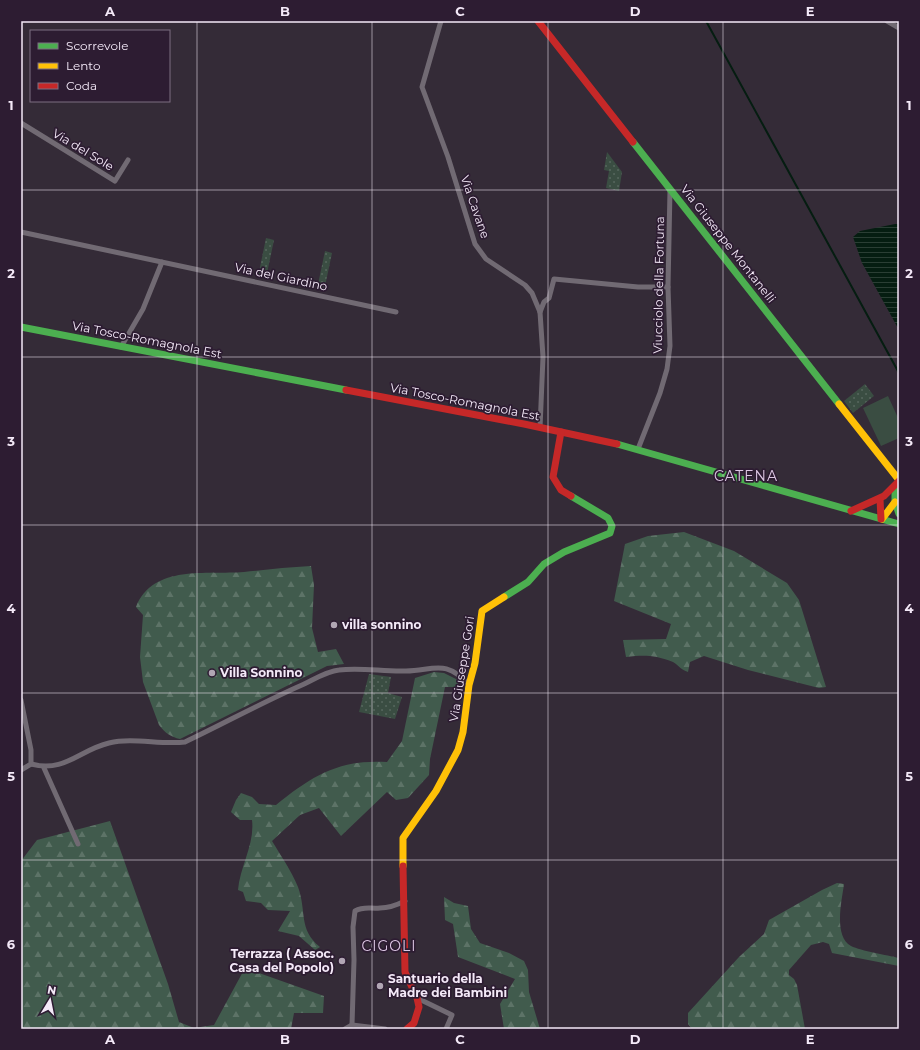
<svg xmlns="http://www.w3.org/2000/svg" width="920" height="1050" viewBox="0 0 920 1050" font-family="Montserrat,sans-serif">
<defs>
<pattern id="forest-firs" width="22" height="20" patternUnits="userSpaceOnUse"><rect width="22" height="20" fill="#415b4d"/><path d="M5 1l3.5 6h-7zM16 11l3.5 6h-7z" fill="#5d7367"/></pattern>
<pattern id="park-dots" width="8" height="8" patternUnits="userSpaceOnUse"><rect width="8" height="8" fill="#3a4d42"/><path d="M2 2h.1M6 6h.1" fill="none" stroke="#57675e" stroke-width="1.8" stroke-linecap="round"/></pattern>
<pattern id="water-rules" width="6" height="5" patternUnits="userSpaceOnUse"><rect width="6" height="5" fill="#051d11"/><path d="M0 2.5h6" fill="none" stroke="#2a3e34"/></pattern>
</defs>
<rect width="100%" height="100%" fill="#342b37"/>
<path fill="#3a4d42" d="M888,396l11,24v18l-18,8 -18,-38z"/>
<g fill="url(#forest-firs)">
<path d="M684,532l50,19 53,32 12,17 27,87 -7,1 -71,-18 -44,-14 -14,6 -2,10c-9,-3 -9,-7 -15,-10 -19,-7 -28,-7 -47,-5l-3,-17 43,-1 5,-15 -57,-23 11,-57 23,-8z"/>
<path d="M311,566l3,19 -2,43 6,24 18,-3 8,15 -17,2 -147,73c-9,-2 -15,-6 -21,-14l-16,-43 -3,-25 3,-42 -7,-8c17,-43 71,-32 108,-35 22,-2 44,-5 67,-6z"/>
<path d="M434,672l10,1 14,7v7h-13l-15,72 -1,16 -21,23 -12,2 -9,-8 -46,44 -22,-28 -19,7 -28,26c9,15 19,29 26,46 9,25 0,42 22,60l-5,3 -16,-14 -21,-5 12,-20 -22,-1 -7,-7 -15,-2 -3,-9 -5,-2c2,-24 17,-46 14,-70h-12l-9,-8 5,-12 5,-7 11,4 7,7 17,1c36,-29 63,-46 111,-43l15,-21 13,-63z"/>
<path d="M110,821l58,163 11,38 15,6 20,-3 31,-57 79,28 -1,17h-29l-3,16h-270v-168l16,-21z"/>
<path d="M837,883l7,1c-2,16 -11,52 7,62 10,5 36,9 48,12v8l-67,-13 -3,-9 -6,-2 -12,3 -22,25v5l5,4 3,6 8,44h-113l-4,-5v-11l51,-56 25,-23 5,-14 53,-30z"/>
<path d="M444,897l10,6 14,3 3,23 9,14 29,10 15,8 4,9 1,22 11,37h-36l-4,-25 15,-25 -57,-22 -5,-33 -8,-4z"/>
</g>
<g fill="url(#park-dots)">
<path d="M607,152l15,20 -3,19 -13,-3 3,-17 -5,-1z"/>
<path d="M266,238l8,2 -8,38 -8,-1z"/>
<path d="M325,251l7,2 -8,38 -7,-2z"/>
<path d="M865,384l9,12 -21,17 -9,-12z"/>
<path d="M369,674l22,3 -3,16 14,4 -7,22 -36,-7z"/>
</g>
<path fill="url(#water-rules)" d="M895,224h4v106l-37,-67 -9,-26 7,-6z"/>
<g fill="none" stroke-linecap="round" stroke-linejoin="round">
<path stroke="#051d11" stroke-width="2" d="M706,21l193,352"/>
<g stroke="#716a73" stroke-width="5">
<path d="M441,21l-19,66 26,70 27,87 11,15 39,26 7,8 8,19 3,45 -3,71"/>
<path d="M887,21l12,7"/>
<path d="M21,123l94,58 13,-21"/>
<path d="M21,232l375,80"/>
<path d="M540,312l4,-10 5,-4 5,-19 84,8h30"/>
<path d="M121,347l22,-38 19,-47"/>
<path d="M638,449l22,-56 7,-24 3,-23 -2,-59 2,-97"/>
<path d="M21,700l10,50v14l-10,6"/>
<path d="M31,764c34,9 48,-14 78,-21 24,-6 51,2 76,-1 40,-19 78,-40 117,-57 11,-5 25,-14 37,-15 22,-3 45,2 67,1 29,-1 40,-12 63,14"/>
<path d="M44,768l34,76"/>
<path d="M417,998l35,17 -6,14"/>
<path d="M352,1025l2,-65 -1,-33 2,-16c9,-5 15,-2 25,-3 9,0 17,-3 25,-7"/>
<path d="M345,1029l7,-4 33,4"/>
</g>
<g stroke="#4caf50" stroke-width="7">
<path d="M633,142l206,262"/>
<path d="M21,327l325,63"/>
<path d="M617,444l282,80"/>
<path d="M895,487v15l4,12"/>
<path d="M504,597l24,-15 16,-18 20,-12 46,-19 2,-7 -4,-8 -37,-22"/>
</g>
<g stroke="#ffc107" stroke-width="7">
<path d="M839,404l60,76"/>
<path d="M882,519l13,-17"/>
<path d="M403,866v-28l33,-47 22,-41 5,-18 6,-47 6,-22 7,-52 22,-14"/>
</g>
<g stroke="#c62828" stroke-width="7">
<path d="M538,21l95,121"/>
<path d="M346,390l178,34 93,20"/>
<path d="M561,432l-8,45 8,13 10,6"/>
<path d="M880,499l1,20"/>
<path d="M851,511l33,-15 15,-15"/>
<path d="M403,866l2,106 12,26 2,9 -5,16 -7,6"/>
</g>
</g>
<path fill="none" stroke="#f4e9f8" stroke-width="1" stroke-opacity="0.55" d="M197,21v1008M372,21v1008M548,21v1008M723,21v1008M21,190h878M21,357h878M21,525h878M21,693h878M21,860h878"/>
<g fill="#b1a6b4" stroke="#2d1c32" stroke-width="1.5">
<circle cx="334" cy="625" r="4"/>
<circle cx="212" cy="673" r="4"/>
<circle cx="342" cy="961" r="4"/>
<circle cx="380" cy="986" r="4"/>
</g>
<g text-anchor="middle" stroke-width="3.5" stroke-linejoin="round" paint-order="stroke">
<g font-size="12" fill="#f4e9f8" stroke="#2d1c32">
<text transform="translate(83 150) rotate(31)" y="4">Via del Sole</text>
<text transform="translate(475 207) rotate(71)" y="4">Via Cavane</text>
<text transform="translate(728 244) rotate(52)" y="4">Via Giuseppe Montanelli</text>
<text transform="translate(281 277) rotate(12)" y="4">Via del Giardino</text>
<text transform="translate(659 285) rotate(-89)" y="4">Viucciolo della Fortuna</text>
<text transform="translate(147 340) rotate(11)" y="4">Via Tosco-Romagnola Est</text>
<text transform="translate(465 402) rotate(11)" y="4">Via Tosco-Romagnola Est</text>
<text transform="translate(462 669) rotate(-81)" y="4">Via Giuseppe Gori</text>
</g>
<g font-size="12" font-weight="bold" fill="#f4e9f8" stroke="#2d1c32" text-anchor="start">
<text x="342" y="629">villa sonnino</text>
<text x="220" y="677">Villa Sonnino</text>
<text x="334" y="958" text-anchor="end">Terrazza ( Assoc.<tspan x="334" dy="14">Casa del Popolo)</tspan></text>
<text x="388" y="983">Santuario della<tspan x="388" dy="14">Madre dei Bambini</tspan></text>
</g>
<g font-size="14" letter-spacing="1" fill="#ddc7e4" stroke="#2d1c32">
<text x="746" y="481">CATENA</text>
<text x="389" y="951">CIGOLI</text>
</g>
</g>
<rect width="920" height="1050" fill="none" stroke="#2d1c32" stroke-width="44"/>
<rect x="30" y="30" width="140" height="72" fill="#2d1c32" stroke="#7d6e81"/>
<rect x="38" y="43" width="20" height="6" fill="#4caf50" stroke="#7d6e81"/>
<text x="66" y="50" font-size="12" fill="#f4e9f8">Scorrevole</text>
<rect x="38" y="63" width="20" height="6" fill="#ffc107" stroke="#7d6e81"/>
<text x="66" y="70" font-size="12" fill="#f4e9f8">Lento</text>
<rect x="38" y="83" width="20" height="6" fill="#c62828" stroke="#7d6e81"/>
<text x="66" y="90" font-size="12" fill="#f4e9f8">Coda</text>
<g transform="translate(50 1000) rotate(10)" stroke="#2d1c32" stroke-width="3" paint-order="stroke">
<path d="M0-3L7 15L0 10L-7 15Z" fill="#f4e9f8"/>
<text y="-6" font-size="11" font-weight="bold" text-anchor="middle" fill="#f4e9f8">N</text>
</g>
<rect x="22" y="22" width="876" height="1006" fill="none" stroke="#f4e9f8" stroke-width="1.5"/>
<g font-size="13" text-anchor="middle" font-weight="bold" fill="#f4e9f8">
<text x="110" y="16">A</text>
<text x="285" y="16">B</text>
<text x="460" y="16">C</text>
<text x="635" y="16">D</text>
<text x="810" y="16">E</text>
<text x="11" y="110">1</text>
<text x="909" y="110">1</text>
<text x="11" y="278">2</text>
<text x="909" y="278">2</text>
<text x="11" y="446">3</text>
<text x="909" y="446">3</text>
<text x="11" y="613">4</text>
<text x="909" y="613">4</text>
<text x="11" y="781">5</text>
<text x="909" y="781">5</text>
<text x="11" y="949">6</text>
<text x="909" y="949">6</text>
<text x="110" y="1044">A</text>
<text x="285" y="1044">B</text>
<text x="460" y="1044">C</text>
<text x="635" y="1044">D</text>
<text x="810" y="1044">E</text>
</g>
</svg>
